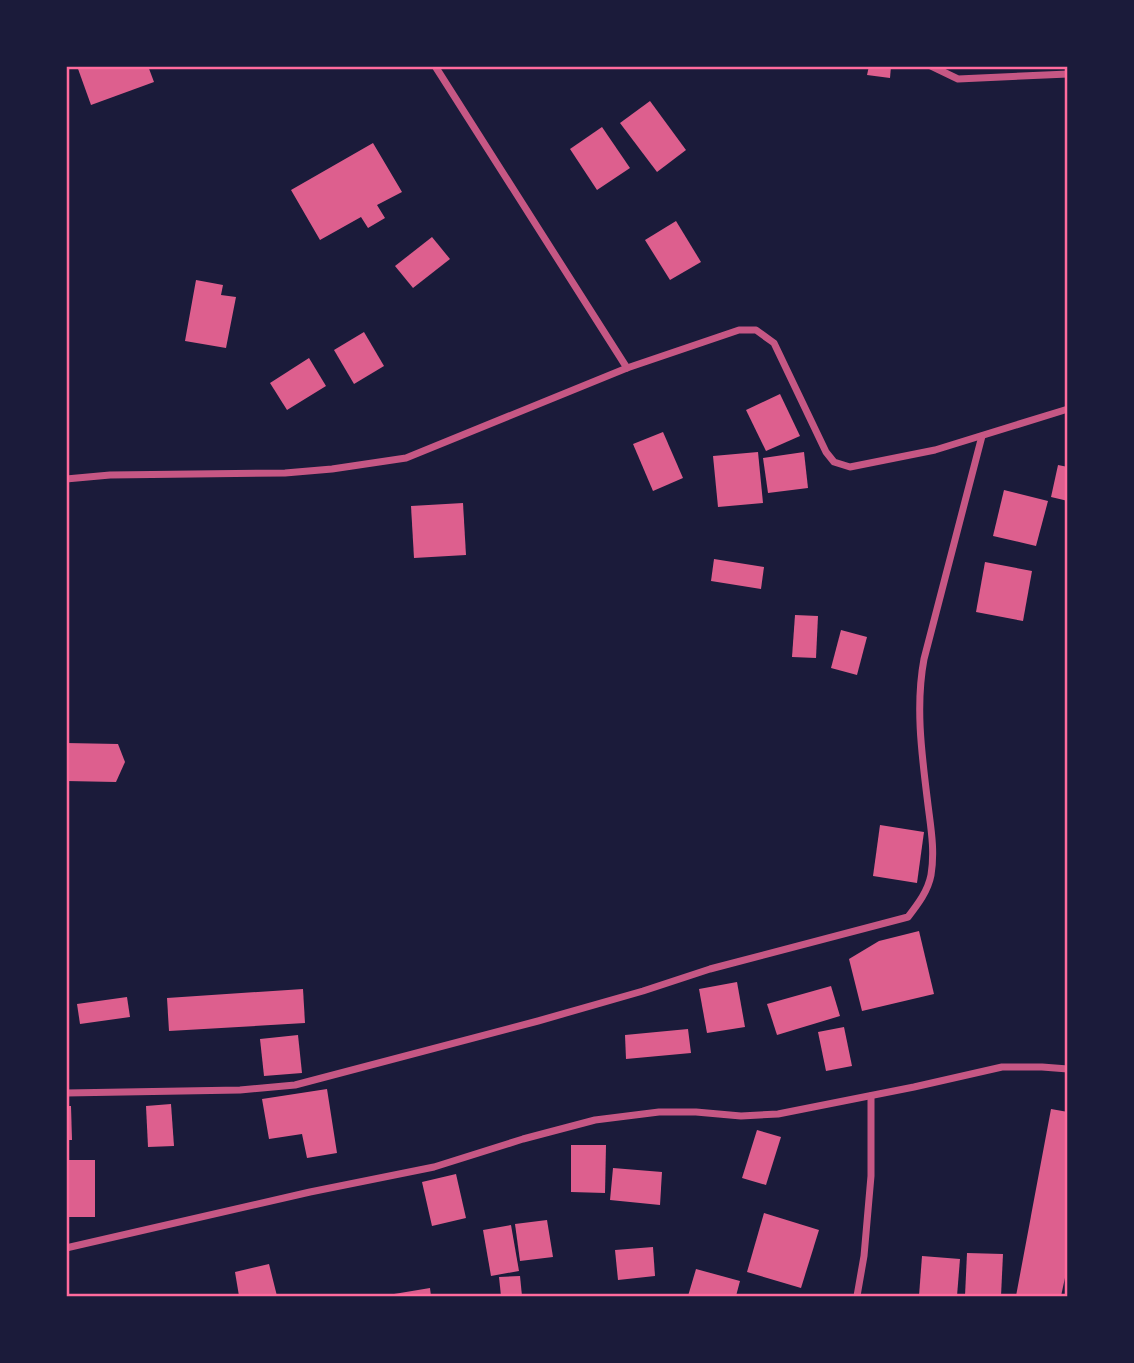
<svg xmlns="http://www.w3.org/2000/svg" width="1134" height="1363" viewBox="0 0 1134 1363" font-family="Barlow,sans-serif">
<rect width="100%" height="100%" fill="#1b1b3a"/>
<g fill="#dd5f8e">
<path d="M77,66h71l6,16 -63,23z"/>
<path d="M869,66h22l-1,12 -23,-3z"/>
<path d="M650,101l36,49 -29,22 -37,-49z"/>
<path d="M602,127l28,41 -33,22 -27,-41z"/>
<path d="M373,143l29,49 -25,13 8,13 -17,10 -7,-11 -41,23 -29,-50z"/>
<path d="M676,221l25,41 -31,18 -25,-40z"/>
<path d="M432,237l18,22 -37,29 -18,-22z"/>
<path d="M196,280l27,5 -2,10 15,2 -10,51 -41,-7z"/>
<path d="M364,332l20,34 -30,18 -20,-34z"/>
<path d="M309,358l17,28 -39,24 -17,-27z"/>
<path d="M780,394l20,42 -34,15 -20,-41z"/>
<path d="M663,432l20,46 -30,13 -20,-47z"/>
<path d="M758,452l5,51 -45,4 -5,-51z"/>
<path d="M804,452l4,36 -40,5 -5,-35z"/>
<path d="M1058,465l10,2v34l-17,-4z"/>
<path d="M1004,490l44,11 -12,45 -43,-10z"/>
<path d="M463,503l3,52 -52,3 -3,-52z"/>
<path d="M714,559l50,8 -3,22 -50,-8z"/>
<path d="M985,562l47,9 -9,50 -47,-9z"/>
<path d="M795,615l23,1 -2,42 -24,-1z"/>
<path d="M841,630l26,7 -10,38 -26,-7z"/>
<path d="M66,743l52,1 7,18 -9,20 -50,-1z"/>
<path d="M880,825l44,7 -7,51 -44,-7z"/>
<path d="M919,931l15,63 -72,17 -13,-52 30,-18z"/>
<path d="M737,982l8,45 -38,6 -8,-44z"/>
<path d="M831,986l9,30 -63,19 -10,-31z"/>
<path d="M303,989l2,34 -136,8 -2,-33z"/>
<path d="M127,997l3,20 -50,7 -3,-20z"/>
<path d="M844,1027l8,39 -26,5 -8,-39z"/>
<path d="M688,1029l3,24 -65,6 -1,-24z"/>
<path d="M298,1035l4,38 -38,3 -4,-37z"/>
<path d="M327,1089l10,64 -30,5 -5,-24 -33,5 -7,-40z"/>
<path d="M171,1104l3,42 -26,1 -2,-41z"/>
<path d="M66,1106h5l1,34h-6z"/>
<path d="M1051,1109l17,3v152l-7,32h-45z"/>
<path d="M757,1130l24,7 -15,48 -24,-7z"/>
<path d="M571,1145h35l-1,48 -34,-1z"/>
<rect x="66" y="1160" width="29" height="57"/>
<path d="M613,1168l49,4 -2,33 -50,-5z"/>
<path d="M456,1174l10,44 -34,8 -10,-44z"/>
<path d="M764,1213l55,17 -18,58 -54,-16z"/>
<path d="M547,1220l6,37 -33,4 -5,-37z"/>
<path d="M511,1225l8,46 -28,5 -8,-46z"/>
<path d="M653,1247l2,29 -37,4 -3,-30z"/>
<path d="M967,1253l36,1 -2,42h-36z"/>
<path d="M922,1256l38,3 -3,37h-38z"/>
<path d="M269,1264l8,32h-38l-4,-24z"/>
<path d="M696,1269l44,12 -4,15h-48z"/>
<path d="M520,1276l2,20h-21l-2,-19z"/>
<path d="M430,1288l1,8h-43v-1z"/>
</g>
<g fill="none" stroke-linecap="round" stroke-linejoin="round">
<g stroke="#c65784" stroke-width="7">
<path d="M435,66l192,302"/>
<path d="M931,66l27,13 110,-5"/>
<path d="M66,479l44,-4 175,-2 47,-4 74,-11 221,-90 112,-38h17l18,13 52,109 8,10 16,5 85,-17 133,-41"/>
<path d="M66,1093l174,-3 55,-5 243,-64 105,-30 67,-22 198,-52c10,-13 20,-26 23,-42 4,-24 0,-46 -3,-70 -6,-49 -13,-98 -4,-146l58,-223"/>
<path d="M66,1248l244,-56 124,-25 89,-28 72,-19 64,-8h37l45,4 37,-2 136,-27 88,-20h40l26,2"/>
<path d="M857,1296l7,-40 7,-80v-80"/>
</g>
</g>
<rect width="1134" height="1363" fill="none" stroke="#1b1b3a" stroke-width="136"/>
<rect x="68" y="68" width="998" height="1227" fill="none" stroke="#ff6b9d" stroke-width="2.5"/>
</svg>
